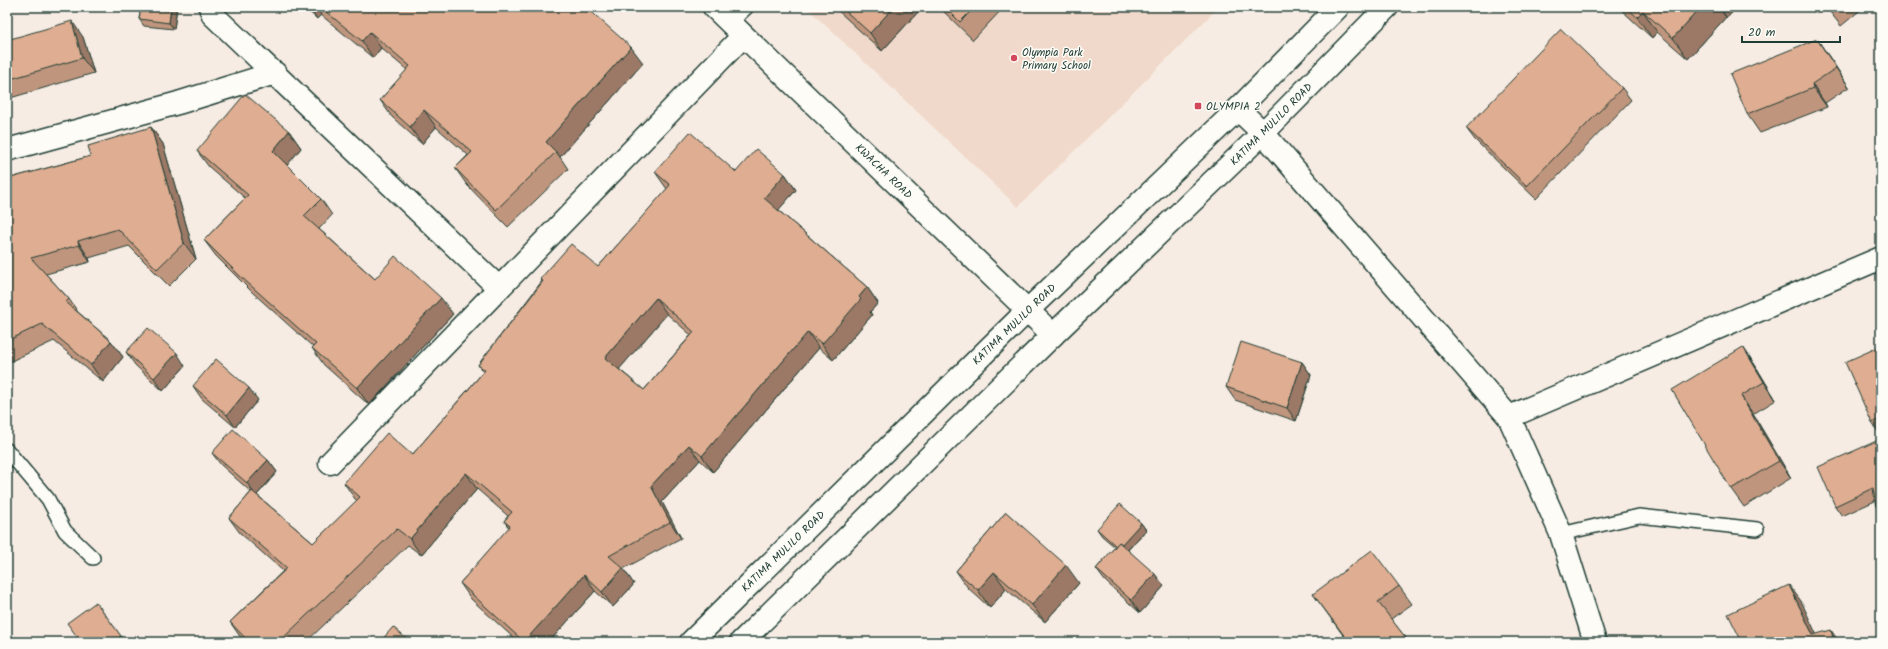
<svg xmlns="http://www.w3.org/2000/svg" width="1888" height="649" viewBox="0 0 1888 649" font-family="Kalam,sans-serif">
<rect width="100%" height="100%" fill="#f7ece3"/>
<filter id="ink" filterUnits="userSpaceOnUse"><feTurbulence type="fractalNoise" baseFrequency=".025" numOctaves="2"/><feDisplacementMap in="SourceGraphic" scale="8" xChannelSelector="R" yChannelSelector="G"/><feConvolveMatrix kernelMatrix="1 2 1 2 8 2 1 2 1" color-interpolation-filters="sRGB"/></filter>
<g filter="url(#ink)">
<path fill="#f0d9ca" d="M806,7h413l-201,200z"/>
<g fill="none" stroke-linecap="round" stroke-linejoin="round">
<defs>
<g id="service">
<path d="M730,23l17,-16"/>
<path d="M7,450l41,49 17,32 28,27"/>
<path d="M1561,534l78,-18 118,13"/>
</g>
<g id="minor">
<path d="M210,7l3,8 286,273"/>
<path d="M1238,109l25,24 246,284 52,117 34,108"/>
<path d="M7,150l171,-47 97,-30"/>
<path d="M1509,417l372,-159"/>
<path d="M330,463l413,-427"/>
</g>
<g id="secondary">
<path d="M714,7l339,328"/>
<path d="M691,642l337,-332 210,-201 100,-102"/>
<path d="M741,642l312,-307 210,-202 124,-126"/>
</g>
</defs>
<use href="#service" stroke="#1f3d34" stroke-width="16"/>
<use href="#minor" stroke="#1f3d34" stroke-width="25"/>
<use href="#secondary" stroke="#1f3d34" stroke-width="25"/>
<use href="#service" stroke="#fdfcf7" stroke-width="13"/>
<use href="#minor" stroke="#fdfcf7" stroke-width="22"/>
<use href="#secondary" stroke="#fdfcf7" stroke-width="22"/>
</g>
<g fill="#c0957d" stroke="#1f3d34" fill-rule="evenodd">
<path d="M141,7h36l-3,22 -30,-3 -5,-7z"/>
<path d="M304,7h282l57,56 -83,94 8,12 -60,58 -41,-42 -12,-17 13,-13 -32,-28 -14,17 -30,-27 -12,-17 27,-30 -26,-22 -8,10 -52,-43 -4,4z"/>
<path d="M834,7h81l3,5 -36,39z"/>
<path d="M939,7h65l-31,33z"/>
<path d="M1618,7h119l-10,11 -1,-1 -38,42 -31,-27 -5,6z"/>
<path d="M1826,7h38l-23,19z"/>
<path d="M83,37l11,36 -87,26v-59z"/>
<path d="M1817,39l32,48 -24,16 2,4 -67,26 -13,-19z"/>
<path d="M1622,88l9,12 -95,99 -61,-59 -9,-12z"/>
<path d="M151,127l12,17 33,115 -27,27 -40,-40 -40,12 1,4 -44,12 23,25 9,13 33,29 12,16 -20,25 -49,-41 -47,22v-184l84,-23z"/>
<path d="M289,131l12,17 -14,17 34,34 11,16 -13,14 56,50 78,35 -84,91 -45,-40 -12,-17 1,-1 -61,-55 -36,-36 -12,-16 41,-42 -36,-31 -12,-16z"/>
<path d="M655,172h81l49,2 11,16 -18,20 89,77 11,16 -8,9 2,3 -39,45 -14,-12 -106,124 -13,-12 -38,42 19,36 -58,31 11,15 -21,23 -18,-16 -46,51h-31l-47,-43 -11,-16 49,-55 -5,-7 4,-5 -31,-27 -56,66 -13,-10 -102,97h-61l-4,-4 -11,-16 53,-51 -43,-38 -11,-15 22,-26 -30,-27 -9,-12 56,7 9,12 -20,23 56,48 44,-42 -2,-2 -11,-16 68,-28 71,-83 -5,-7 64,-84 -2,-2 58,-12 69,-78zM667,314l24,21 -47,55 -25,-21z"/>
<path d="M1881,346v90l-9,-13z"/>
<path d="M1743,347l12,18 21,35 -23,14 38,64 -47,29 -13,-18z"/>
<path d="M126,352l59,14 -22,25 -28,-26z"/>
<path d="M1302,362l9,13 -15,46 -61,-21 -9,-13z"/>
<path d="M193,386l65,14 -23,27 -33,-28z"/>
<path d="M1881,439v74l-5,-7 -1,-5 -33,15 -7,-10z"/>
<path d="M1006,512l73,71 -34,39 -39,-33 -16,19 -22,-20 -12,-17z"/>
<path d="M1141,523l5,7 -18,20 36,36 -24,27 -35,-32 -9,-12 19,-22 -13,-11 -5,-7z"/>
<path d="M1399,586l13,18 -21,15 18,23h-61l-35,-48z"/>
<path d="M96,602l29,40h-44z"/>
</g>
<g fill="#9c7966" stroke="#1f3d34">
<path d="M171,7h6l-3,22 -5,-6z"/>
<path d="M309,7h6l6,8 -4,4z"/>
<path d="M894,7h21l3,5 -36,39 -12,-18z"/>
<path d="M1701,7h17l8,10 -38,42 -15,-21z"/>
<path d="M1719,7h18l-10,11z"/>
<path d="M1643,11l14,21 -5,6 -15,-21z"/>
<path d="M72,21l11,16 11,36 -12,-15z"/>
<path d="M370,32l11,16 -8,10 -11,-17z"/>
<path d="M1817,39l13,19 19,29 -13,-19z"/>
<path d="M631,47l12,16 -83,94 -4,-5 -10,-10z"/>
<path d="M1812,84l13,19 2,4 -14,-19z"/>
<path d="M424,110l12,17 -14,17 -12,-17z"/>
<path d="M151,127l12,17 33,115 -12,-16z"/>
<path d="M289,131l12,17 -16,20 -12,-17z"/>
<path d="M785,174l11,16 -21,24 -11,-16z"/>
<path d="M78,241l11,17 1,4 -11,-17z"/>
<path d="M867,287l11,16 -8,9 2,3 -39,45 -11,-16 37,-47z"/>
<path d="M441,298l12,16 -84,91 -12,-17z"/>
<path d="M656,298l11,16 -51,59 -11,-15z"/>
<path d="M808,332l11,16 -106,124 -11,-16z"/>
<path d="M111,341l12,16 -20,25 -12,-17z"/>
<path d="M1743,347l12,18 21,35 -12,-18z"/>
<path d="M177,353l8,13 -22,25 -9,-13z"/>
<path d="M1302,362l9,13 -15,46 -9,-13z"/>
<path d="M249,388l9,12 -23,27 -8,-12z"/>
<path d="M1741,396l12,18 38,64 -12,-17z"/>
<path d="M689,445l11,15 -38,42 19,36 -11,-16 -19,-36z"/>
<path d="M268,460l9,12 -21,24 -9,-13z"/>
<path d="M466,473l11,16 -56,66 -11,-16z"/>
<path d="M1141,523l5,7 -23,25 -5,-7z"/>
<path d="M1066,565l13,18 -34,39 -13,-17z"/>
<path d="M623,568l11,16 -21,23 -11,-15z"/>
<path d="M994,572l12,17 -16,19 -12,-18z"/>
<path d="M1155,574l9,12 -24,27 -9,-13z"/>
<path d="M584,575l11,16 -46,51h-25z"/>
<path d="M1789,585l12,16 19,41 -7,-7z"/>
<path d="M1831,630l8,12h-5z"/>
</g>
<g fill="#dfad91" stroke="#1f3d34" fill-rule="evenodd">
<path d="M141,7h30l-2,16 -30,-4z"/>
<path d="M320,7h266l45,40 -85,95 10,10 -60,58 -41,-42 17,-16 -48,-42 -14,17 -30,-27 30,-34 -40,-34 -8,9z"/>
<path d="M841,7h53l-24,26z"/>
<path d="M945,7h30l-15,15z"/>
<path d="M1626,7h75l-28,31 -30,-27 -6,6z"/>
<path d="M1827,7h10l-6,5z"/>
<path d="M72,21l10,37 -75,22v-40z"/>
<path d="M1561,29l61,59 -95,98 -61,-58z"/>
<path d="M1817,39l19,29 -24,16 1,4 -66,26 -17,-40z"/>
<path d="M245,94l44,37 -16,20 48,48 -17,17 71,63 20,-23 46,42 -84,90 -45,-40 4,-4 -76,-68 -36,-36 44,-45 -51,-44z"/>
<path d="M151,127l33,116 -27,26 -39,-40 -40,12 1,4 -48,13 38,41 -3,3 45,39 -20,24 -49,-41 -35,17v-162l84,-23 -3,-10z"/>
<path d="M690,132l46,40 20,-23 29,25 -21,24 103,89 -8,10 2,2 -39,45 -14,-12 -106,124 -13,-11 -38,41 19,36 -61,34 14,12 -21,24 -18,-17 -60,67 -64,-59 50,-57 -6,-5 8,-9 -46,-39 -56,66 -13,-10 -118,113h-30l-19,-20 57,-54 -58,-50 23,-27 61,52 47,-46 -16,-14 43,-50 25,22 73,-85 -7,-5 65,-84 -3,-2 31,-35 27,23 72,-82 -15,-13zM656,298l38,34 -50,58 -39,-32z"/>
<path d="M148,328l29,25 -23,25 -28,-26z"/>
<path d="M1241,342l61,20 -15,46 -61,-21z"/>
<path d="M1881,346v72l-9,5 -27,-61z"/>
<path d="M1743,347l21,35 -23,14 38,65 -48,28 -59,-99z"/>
<path d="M216,359l33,29 -22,27 -34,-29z"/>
<path d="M233,429l35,31 -21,23 -35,-30z"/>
<path d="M1881,439v66l-5,1 -3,-18 -38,18 -17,-39z"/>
<path d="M1120,504l21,19 -19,21 -3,-2 -3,4 -19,-17z"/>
<path d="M1006,512l60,53 -34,40 -38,-33 -16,18 -22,-19z"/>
<path d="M1119,542l36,32 -24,26 -35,-31z"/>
<path d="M1372,550l27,36 -21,16 31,40h-60l-36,-48z"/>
<path d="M1789,585l24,50 18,-5 3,12h-92l-14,-28z"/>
<path d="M96,602l25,34 -8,6h-32l-14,-19z"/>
<path d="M393,627l17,15h-30z"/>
</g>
</g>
<g fill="#d1495b" stroke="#fdfcf7" stroke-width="1.5">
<circle cx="1014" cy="58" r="4"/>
<rect x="1194" y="102" width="8" height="8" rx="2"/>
</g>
<g text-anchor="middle" stroke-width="3" stroke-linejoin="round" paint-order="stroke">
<g font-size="11" fill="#1f3d34" stroke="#fdfcf7" text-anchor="start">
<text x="1022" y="56">Olympia Park<tspan x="1022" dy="13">Primary School</tspan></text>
<text x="1206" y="110">OLYMPIA 2</text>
</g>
<g font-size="11" fill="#1f3d34" stroke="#fdfcf7">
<text transform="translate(1271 124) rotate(-45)" y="4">KATIMA MULILO ROAD</text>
<text transform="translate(884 171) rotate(44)" y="4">KWACHA ROAD</text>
<text transform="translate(1014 324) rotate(-44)" y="4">KATIMA MULILO ROAD</text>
<text transform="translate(783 551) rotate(-44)" y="4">KATIMA MULILO ROAD</text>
</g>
</g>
<rect width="1888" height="649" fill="none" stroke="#fdfcf7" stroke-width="24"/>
<rect x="12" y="12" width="1864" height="625" fill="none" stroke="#1f3d34" stroke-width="1.5" filter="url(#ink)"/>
<path d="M1742 36v6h98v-6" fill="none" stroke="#1f3d34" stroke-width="2"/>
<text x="1748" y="36" font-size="12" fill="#1f3d34" stroke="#fdfcf7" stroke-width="3" paint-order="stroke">20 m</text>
</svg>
